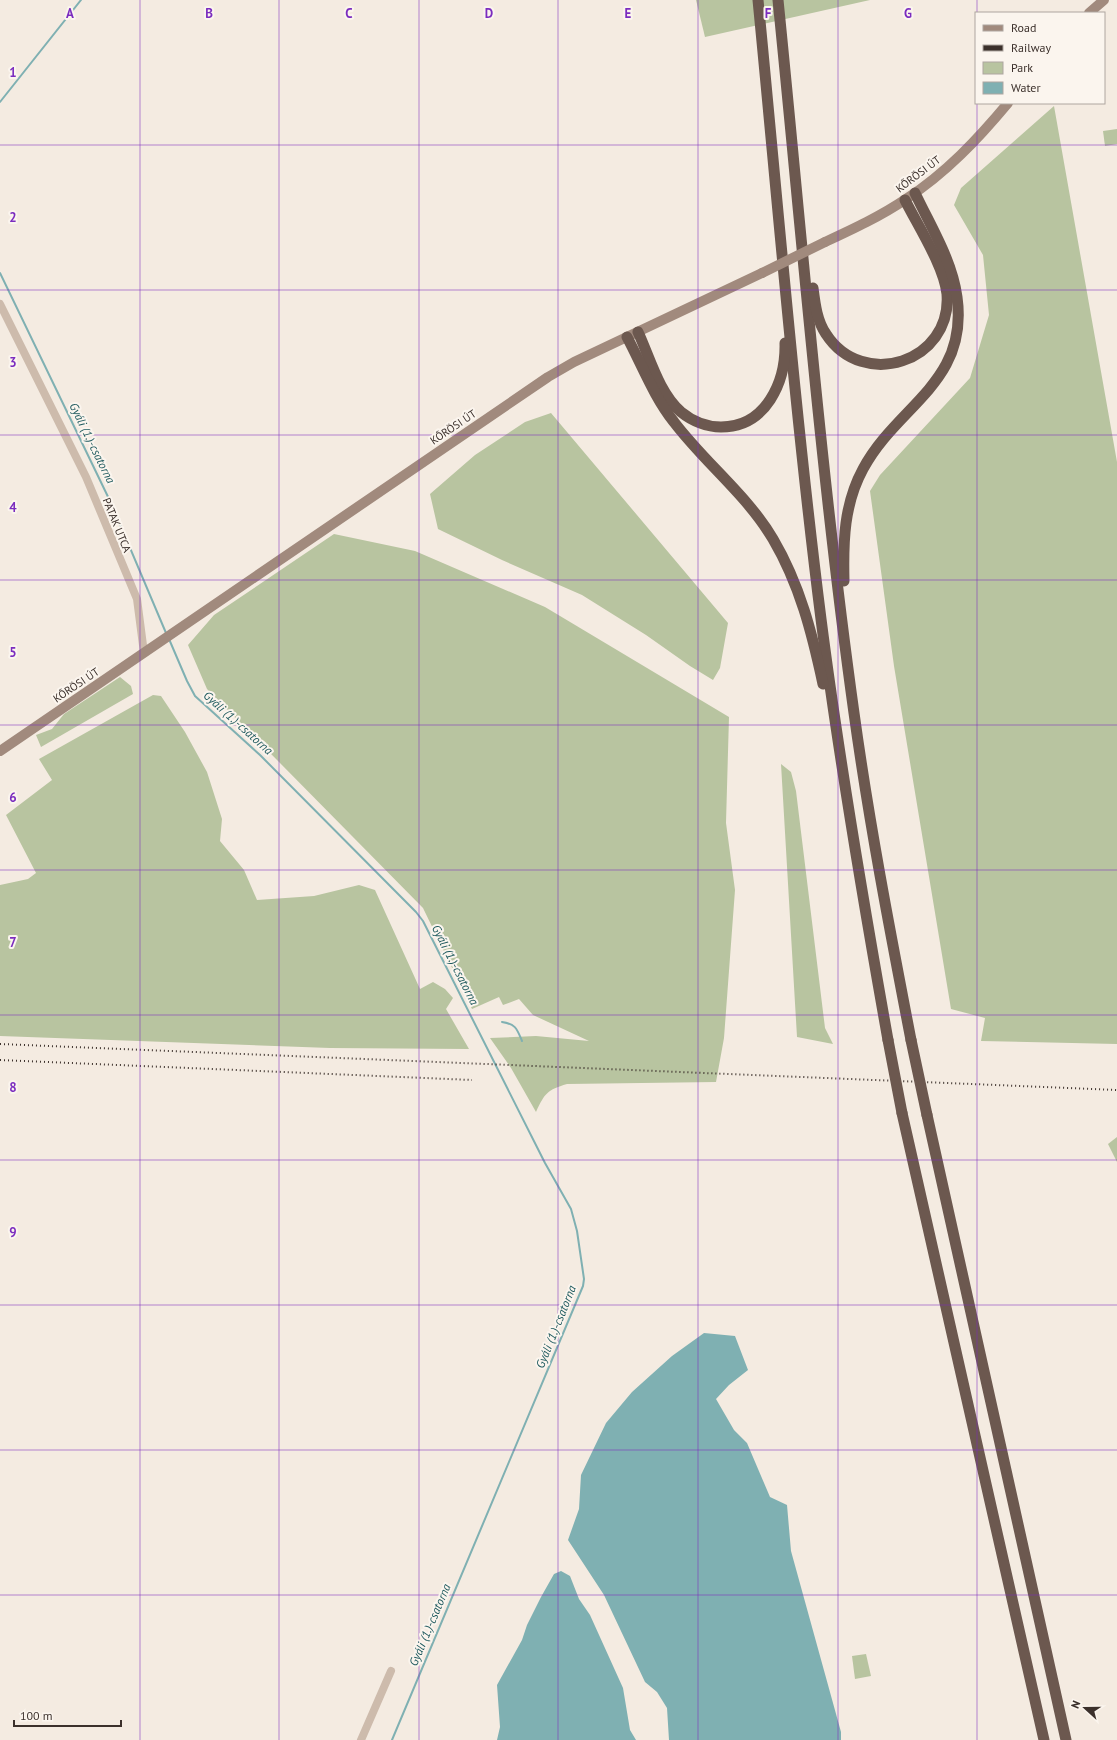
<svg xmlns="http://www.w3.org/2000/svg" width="1117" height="1740" viewBox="0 0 1117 1740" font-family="'PT Sans',sans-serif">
<rect width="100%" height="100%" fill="#f4ebe1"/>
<g fill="#b8c4a0">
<path d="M696,0h174l-165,37z"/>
<path d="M1054,106l63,356v582l-136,-3 4,-23 -34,-9 -57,-343 -24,-175 10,-16 90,-97 19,-63 -6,-60 -29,-50 7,-17z"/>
<path d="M1117,129v15l-12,2 -2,-15z"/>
<path d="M551,413l177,210 -8,45 -7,12 -23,-14 -44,-31 -64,-40 -80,-35 -64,-31 -8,-35 45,-39 50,-33z"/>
<path d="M334,534l81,17 130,56 184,110 -3,106 9,67 -11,148 -8,44 -149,2c-20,6 -22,9 -31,28l-25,-44 -21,-30 46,-2 53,5 -56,-26 -14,-16 -16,6 -4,-8 -27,12 -49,-101 -216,-219 -19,-44 26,-30z"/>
<path d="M120,677l11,9 2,8 -92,53 -5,-12 16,-6 12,-15z"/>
<path d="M153,695l8,1 24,36 22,40 15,47 -2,22 24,29 13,30 57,-4 45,-11 16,5 45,99 13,-7 12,7 8,9 -7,11 23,40 -139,-1 -330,-12v-151l28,-6 8,-6 -30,-58 46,-35 -13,-21z"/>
<path d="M781,764l10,8 5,19 29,237 8,16 -36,-7z"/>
<path d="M1117,1137v25l-9,-18z"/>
<path d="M866,1654l5,22 -16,3 -3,-23z"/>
</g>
<g fill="#7fb0b2">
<path d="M704,1333l31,3 13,34 -19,15 -13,14 18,31 13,13 23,54 17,8 4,46 50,181v8h-172l-2,-32 -10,-16 -12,-10 -41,-87 -36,-55 11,-31 2,-34 25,-52 26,-31 40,-36z"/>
<path d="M561,1571l9,5 9,23 11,16 33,73 7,42 6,10h-139l3,-13 -3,-42 25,-45 5,-15 14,-28 13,-23z"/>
</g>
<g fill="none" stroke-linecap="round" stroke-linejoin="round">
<g stroke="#7fb0b2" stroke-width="2">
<path d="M0,102l81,-102"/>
<path d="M0,273l111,230 55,130"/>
<path d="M169,639l18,42 8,15 65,59 156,157 7,9 122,242 26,46 6,22 7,48 -1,7 -191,454"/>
<path d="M502,1022c14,2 15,7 20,19"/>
</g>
<g stroke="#cdbbac" stroke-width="8">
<path d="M0,304l86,173 51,122 7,54"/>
<path d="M361,1740l30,-69"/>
</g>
<g stroke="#a18a7d" stroke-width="10">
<path d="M1089,13l15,-13"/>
<path d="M825,242c28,-13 56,-26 81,-43 40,-26 72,-60 102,-96"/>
<path d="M0,751l548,-374 26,-15 188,-89"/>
</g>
<g stroke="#6c584f" stroke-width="11">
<path d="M758,0c20,206 37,413 63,619 18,141 42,281 67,421"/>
<path d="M778,0c24,238 43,476 76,713 15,109 36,218 57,327"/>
<path d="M813,288c2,16 4,33 13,46 37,57 126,28 121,-40 -3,-28 -29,-68 -42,-94"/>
<path d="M638,332c12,26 21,61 43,80 11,9 26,15 40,15 45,0 65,-45 64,-84"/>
<path d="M627,337c15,28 27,60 47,85 31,41 73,73 99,117 27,46 39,94 50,145"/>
<path d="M844,581c-1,-40 0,-77 19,-112 34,-64 106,-86 94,-172 -5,-37 -26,-70 -42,-104"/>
<path d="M902,1113l142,627"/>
<path d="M927,1115l139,625"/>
</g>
<g stroke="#3b302b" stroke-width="2" stroke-dasharray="1 3" stroke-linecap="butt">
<path d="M0,1044l1117,46"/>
<path d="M0,1060l472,20"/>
</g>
<path stroke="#a18a7d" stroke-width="10" d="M762,273l63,-31"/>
<g stroke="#6c584f" stroke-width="11">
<path d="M888,1040l14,73"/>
<path d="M911,1040l16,75"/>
</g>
</g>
<path fill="none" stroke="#7b2cbf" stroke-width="1" stroke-opacity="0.55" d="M140,0v1740M279,0v1740M419,0v1740M558,0v1740M698,0v1740M838,0v1740M977,0v13M977,103v1637M0,145h1117M0,290h1117M0,435h1117M0,580h1117M0,725h1117M0,870h1117M0,1015h1117M0,1160h1117M0,1305h1117M0,1450h1117M0,1595h1117"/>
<g text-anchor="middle" stroke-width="4" stroke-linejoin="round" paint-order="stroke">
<g font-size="11" fill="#3b302b" stroke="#fbf5ee">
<text transform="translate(918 174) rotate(-37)" y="4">KŐRÖSI ÚT</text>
<text transform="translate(453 427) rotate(-34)" y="4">KŐRÖSI ÚT</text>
<text transform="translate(117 525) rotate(68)" y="4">PATAK UTCA</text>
<text transform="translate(76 685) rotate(-34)" y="4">KŐRÖSI ÚT</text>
</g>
<g font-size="12" font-style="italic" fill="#1f5a5e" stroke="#fbf5ee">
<text transform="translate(92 443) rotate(64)" y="4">Gyáli (1.)-csatorna</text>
<text transform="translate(238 723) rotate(42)" y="4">Gyáli (1.)-csatorna</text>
<text transform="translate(455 965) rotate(63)" y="4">Gyáli (1.)-csatorna</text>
<text transform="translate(556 1327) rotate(-68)" y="4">Gyáli (1.)-csatorna</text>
<text transform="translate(430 1625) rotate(-67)" y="4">Gyáli (1.)-csatorna</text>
</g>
</g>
<g font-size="13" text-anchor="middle" font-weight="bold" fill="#7b2cbf" stroke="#fbf5ee" stroke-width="4" stroke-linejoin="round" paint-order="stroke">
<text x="70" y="18">A</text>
<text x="209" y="18">B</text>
<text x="349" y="18">C</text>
<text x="489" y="18">D</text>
<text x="628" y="18">E</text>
<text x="768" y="18">F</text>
<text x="908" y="18">G</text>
<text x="13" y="77">1</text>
<text x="13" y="222">2</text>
<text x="13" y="367">3</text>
<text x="13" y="512">4</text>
<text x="13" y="657">5</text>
<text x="13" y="802">6</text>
<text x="13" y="947">7</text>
<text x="13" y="1092">8</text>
<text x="13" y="1237">9</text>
</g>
<rect x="975" y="12" width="130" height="92" fill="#fbf5ee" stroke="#aea6a0"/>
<rect x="983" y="25" width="20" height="6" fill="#a18a7d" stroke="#aea6a0"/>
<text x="1011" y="32" font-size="12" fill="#3b302b">Road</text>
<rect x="983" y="45" width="20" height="6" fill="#3b302b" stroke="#aea6a0"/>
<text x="1011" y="52" font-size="12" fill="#3b302b">Railway</text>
<rect x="983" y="62" width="20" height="12" fill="#b8c4a0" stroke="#aea6a0"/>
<text x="1011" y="72" font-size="12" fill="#3b302b">Park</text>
<rect x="983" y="82" width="20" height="12" fill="#7fb0b2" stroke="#aea6a0"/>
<text x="1011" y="92" font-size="12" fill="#3b302b">Water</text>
<g transform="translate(1085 1708) rotate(291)" stroke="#fbf5ee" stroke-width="3" paint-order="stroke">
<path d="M0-3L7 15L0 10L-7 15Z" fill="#3b302b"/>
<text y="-6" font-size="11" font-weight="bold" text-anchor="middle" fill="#3b302b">N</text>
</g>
<path d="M14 1720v6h107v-6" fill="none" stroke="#3b302b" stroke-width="2"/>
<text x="20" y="1720" font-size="12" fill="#3b302b" stroke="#fbf5ee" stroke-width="3" paint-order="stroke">100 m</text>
</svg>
